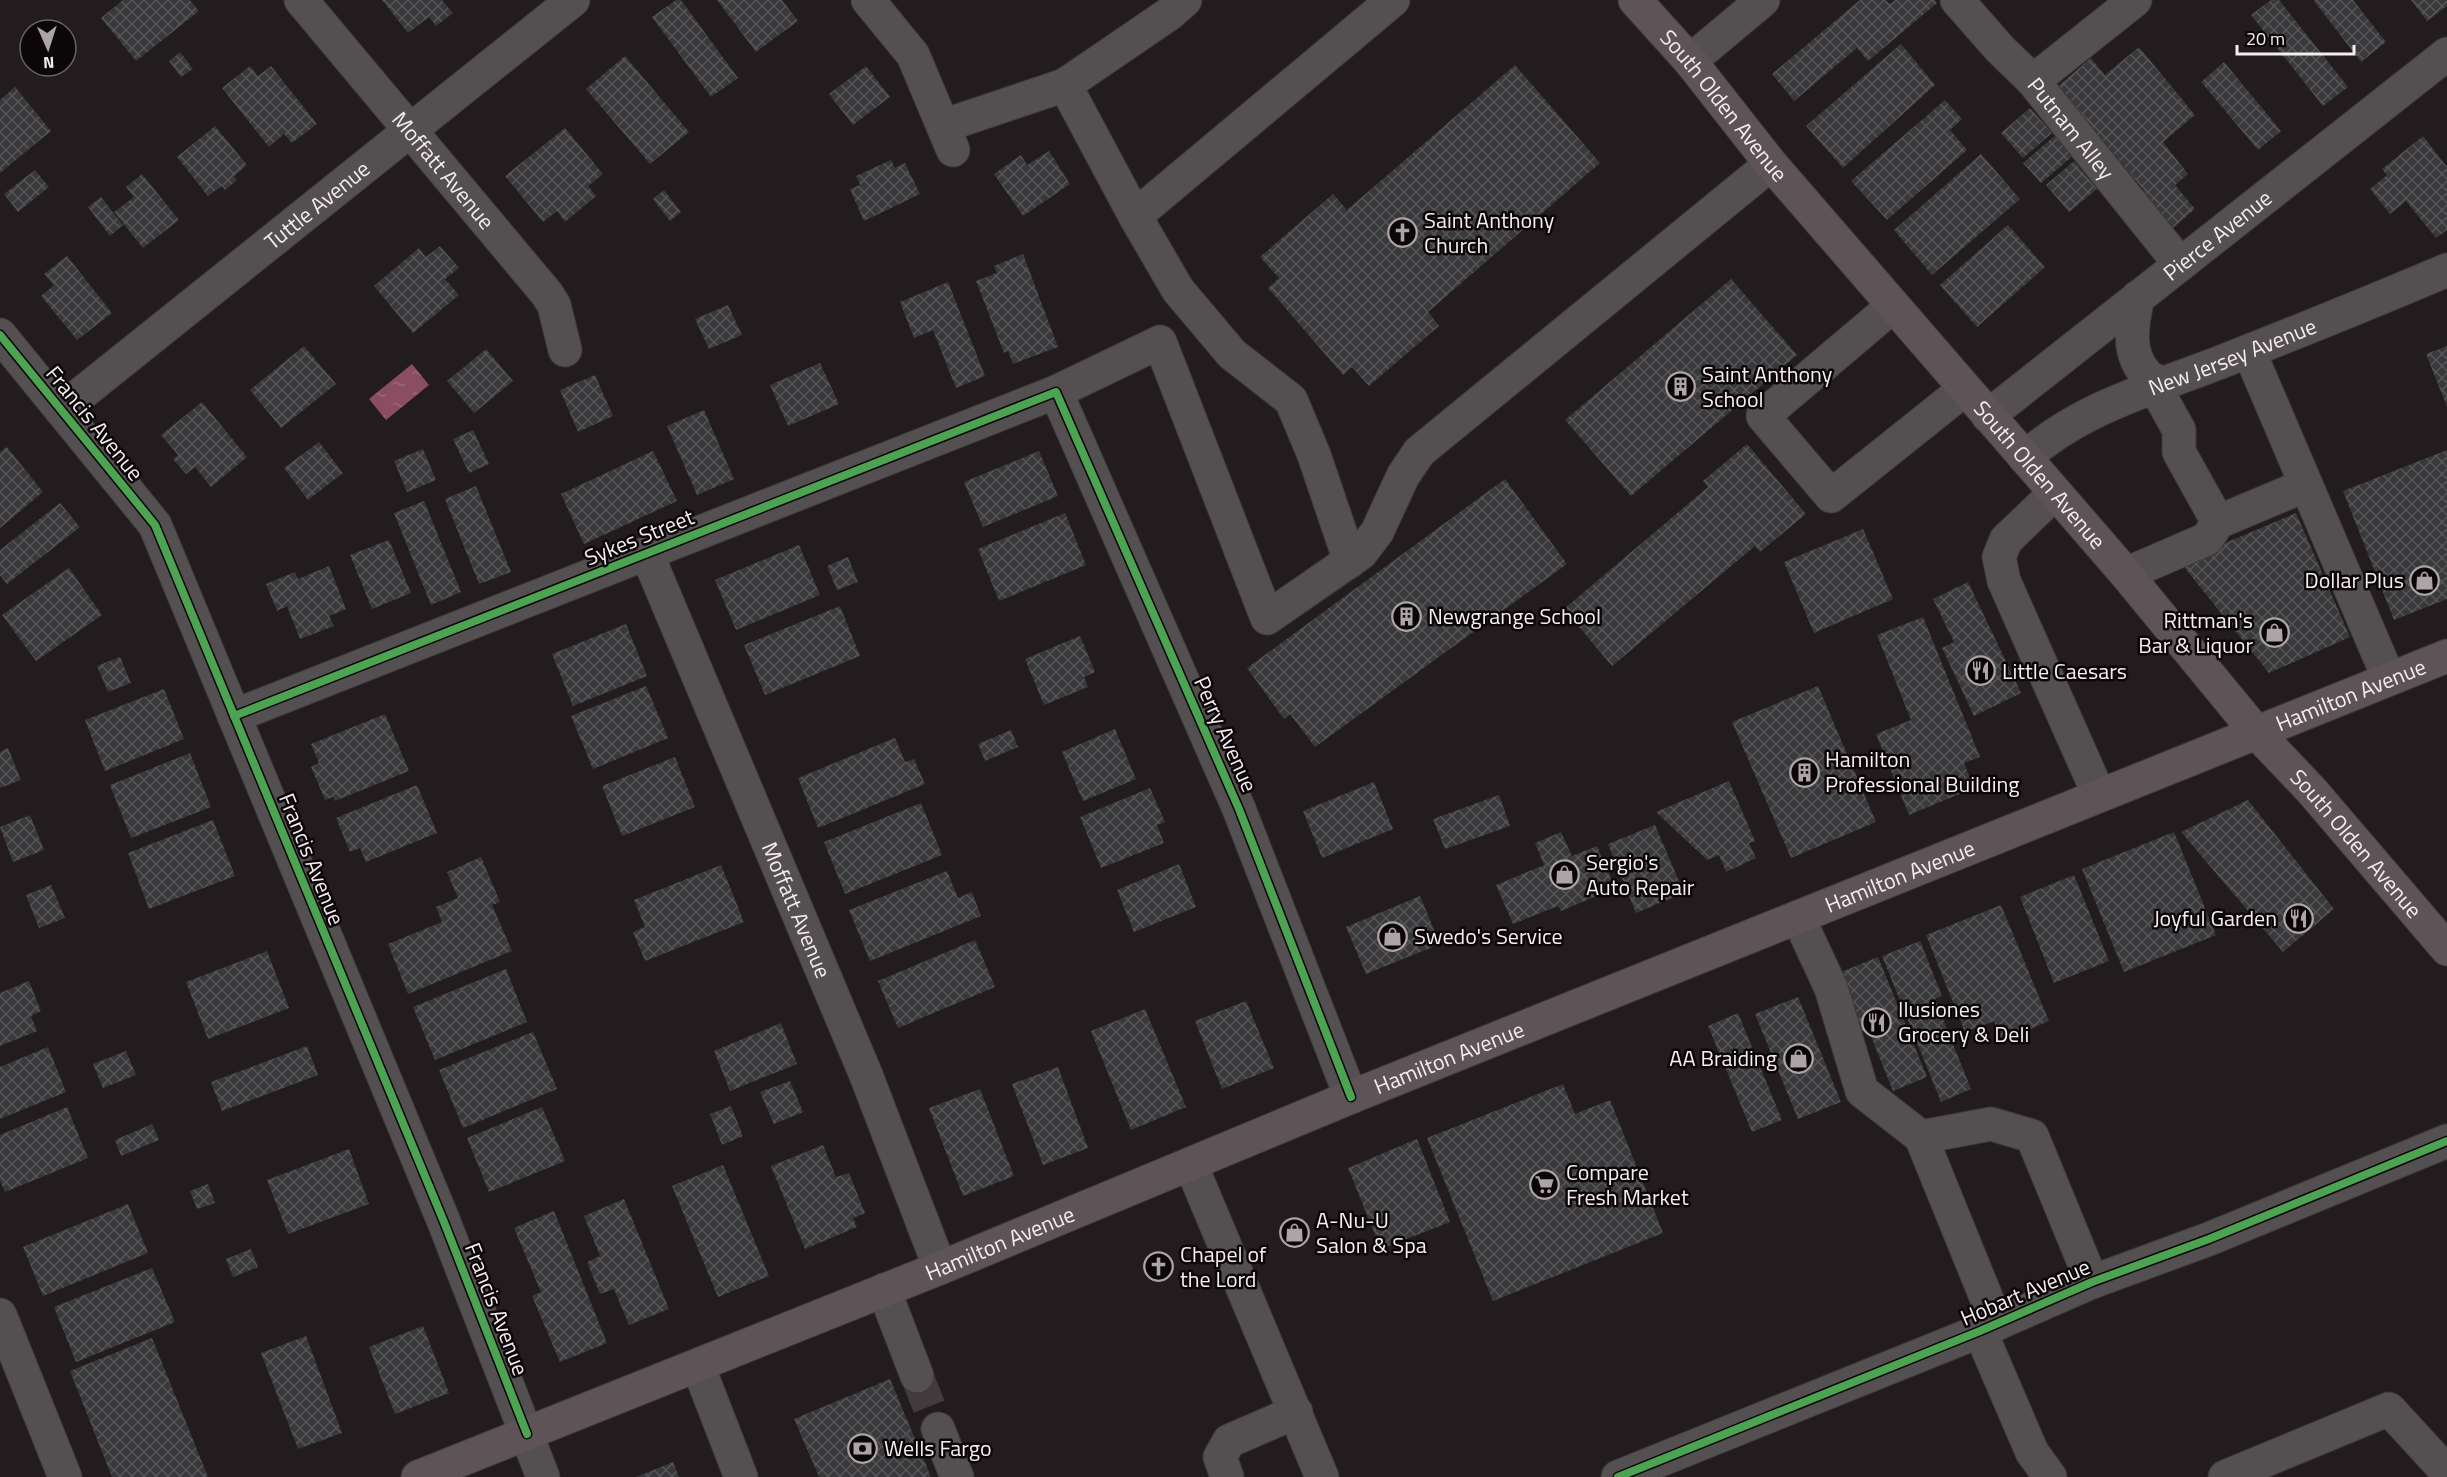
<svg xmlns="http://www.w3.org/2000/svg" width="2447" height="1477" viewBox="0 0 2447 1477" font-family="'Titillium Web',sans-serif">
<defs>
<pattern id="water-ripples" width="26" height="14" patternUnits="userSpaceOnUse" patternTransform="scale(1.5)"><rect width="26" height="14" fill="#8b4d61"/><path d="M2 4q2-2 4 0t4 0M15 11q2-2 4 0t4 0" fill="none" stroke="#9c6778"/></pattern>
<pattern id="building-cross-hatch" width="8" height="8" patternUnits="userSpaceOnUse" patternTransform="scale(1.5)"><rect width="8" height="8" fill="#39383a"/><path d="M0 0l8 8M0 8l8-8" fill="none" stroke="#565557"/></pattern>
</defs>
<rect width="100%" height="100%" fill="#221c1e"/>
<path fill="url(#water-ripples)" d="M412,364l17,21 -43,35 -17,-21z"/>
<g fill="url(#building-cross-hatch)">
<path d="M123,0h67l9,11 -63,50 -35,-43z"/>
<path d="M382,0h60l11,13 -17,13 -7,-9 -21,16z"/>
<path d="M676,0h5l57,78 -27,19 -59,-80z"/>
<path d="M717,0h65l16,21 -42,31z"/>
<path d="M1860,0h26l4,4 5,-4h40l2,3 -69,58 -11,-13 -63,53 -22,-27z"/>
<path d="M2271,0h8l69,87 -25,19 -72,-91z"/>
<path d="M2316,0h37l33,42 -25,20 -47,-61z"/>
<path d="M2411,0h36v6l-20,15z"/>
<path d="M1901,44l34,41 -92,83 -37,-42z"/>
<path d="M2139,47l56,68 -32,27 25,32 -13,11 20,24 -28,24 -30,-37 7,-6 -87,-103 34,-29 14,17z"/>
<path d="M180,52l13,17 -12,8 -12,-16z"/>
<path d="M625,56l64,76 -39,32 -64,-75z"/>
<path d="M2224,62l57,69 -23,19 -57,-68z"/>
<path d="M1515,65l85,98 -172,149 11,14 -70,60 -17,-19 -9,8 -75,-87 11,-10 -19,-21 73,-63 14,16z"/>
<path d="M250,66l8,10 13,-10 46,58 -25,19 -8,-9 -15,13 -47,-59z"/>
<path d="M866,66l24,31 -37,28 -24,-31z"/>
<path d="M15,87l36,44 -51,42v-73z"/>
<path d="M1945,100l17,19 -12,11 17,20 -80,70 -36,-39z"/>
<path d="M2030,108l22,25 -29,25 -22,-25z"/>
<path d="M215,126l32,39 -13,11 3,4 -12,10 -3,-4 -14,10 -31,-39z"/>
<path d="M565,128l38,46 -15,12 8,10 -31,26 -8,-11 -14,11 -38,-46z"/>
<path d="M2057,134l17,21 -33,28 -18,-20z"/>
<path d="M2423,136l24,31v63l-11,8 -30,-37 -16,13 -20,-25 17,-14 -5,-6z"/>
<path d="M1049,151l21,33 -47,32 -29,-42 27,-19 6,10z"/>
<path d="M1981,154l39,45 -88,76 -38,-45z"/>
<path d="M891,160l4,8 10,-5 15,31 -56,27 -14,-32 10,-4 -4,-9z"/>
<path d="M2074,161l23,28 -28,23 -23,-27z"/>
<path d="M35,170l14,17 -31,25 -14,-18z"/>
<path d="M142,174l37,46 -36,28 -29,-36 20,-15 -8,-10z"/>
<path d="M664,190l17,22 -11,9 -17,-22z"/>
<path d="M101,197l22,28 -13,11 -22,-29z"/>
<path d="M2008,225l37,42 -68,60 -37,-42z"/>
<path d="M440,246l19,22 -14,11 14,16 -46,38 -39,-47 45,-38 7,9z"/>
<path d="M1023,254l35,93 -45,17 -5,-13 -4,2 -28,-72 21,-8 -3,-7z"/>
<path d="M67,256l45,57 -35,27 -36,-44 13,-11 -10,-11z"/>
<path d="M1731,279l66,76 -166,141 -66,-76z"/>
<path d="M948,282l37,94 -29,12 -23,-58 -19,8 -14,-36z"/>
<path d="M728,305l14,30 -33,14 -14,-30z"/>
<path d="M304,346l32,38 -55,44 -31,-38z"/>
<path d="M2447,346v61l-21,-53z"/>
<path d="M486,349l27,32 -39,32 -27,-32z"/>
<path d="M820,363l19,41 -51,22 -18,-41z"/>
<path d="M595,375l18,41 -35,16 -18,-42z"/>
<path d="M202,402l45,55 -36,30 -16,-20 -9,7 -13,-15 5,-4 -17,-20z"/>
<path d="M704,410l30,69 -37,16 -30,-69z"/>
<path d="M473,430l16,34 -20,9 -16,-34z"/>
<path d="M319,442l24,31 -35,27 -24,-32z"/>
<path d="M1747,444l59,70 -46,38 -5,-6 -143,120 -48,-57 144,-122 -5,-6z"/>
<path d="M7,447l36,45 -43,36v-76z"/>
<path d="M423,449l13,31 -29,12 -13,-31z"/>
<path d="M2447,450v149l-53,21 -51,-129z"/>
<path d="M653,451l24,50 -93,43 -23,-50z"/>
<path d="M1039,451l19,45 -75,31 -19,-45z"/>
<path d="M1505,479l62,85 -252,183 -25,-33 -6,5 -37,-51z"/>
<path d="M476,486l35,86 -32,12 -34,-85z"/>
<path d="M424,501l37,91 -30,13 -37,-92z"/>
<path d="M60,503l20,24 -73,57 -7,-9v-25z"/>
<path d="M1065,513l21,52 -87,36 -21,-52z"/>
<path d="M2296,513l54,124 -81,36 -89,-111z"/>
<path d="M1863,529l30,70 -79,34 -30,-71z"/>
<path d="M389,540l22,53 -39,16 -22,-54z"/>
<path d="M799,545l21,50 -84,35 -21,-50z"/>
<path d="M848,557l10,25 -21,8 -10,-24z"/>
<path d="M329,566l17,43 -17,7 5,10 -34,13 -13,-33 -10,5 -11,-27 29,-12 3,7z"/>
<path d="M69,568l33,47 -66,46 -34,-46z"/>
<path d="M1968,582l53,111 -47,23 -32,-68 12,-6 -21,-43z"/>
<path d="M840,606l20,50 -95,39 -21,-50z"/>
<path d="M1923,617l57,140 -16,6 10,25 -65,27 -33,-81 35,-14 -34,-85z"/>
<path d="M626,624l21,52 -74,30 -21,-52z"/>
<path d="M1080,636l15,36 -11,5 4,10 -44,18 -19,-46z"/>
<path d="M120,657l11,26 -23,9 -11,-26z"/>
<path d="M646,686l22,52 -75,31 -22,-53z"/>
<path d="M1818,686l58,136 -85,36 -59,-136z"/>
<path d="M164,689l20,50 -79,32 -20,-51z"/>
<path d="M385,714l24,57 -74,30 -2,-4 -8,3 -14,-33 8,-4 -8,-19z"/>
<path d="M1115,729l21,50 -53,22 -21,-49z"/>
<path d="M1011,730l7,17 -33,14 -7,-17z"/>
<path d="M895,738l10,24 9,-3 11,25 -107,44 -20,-50z"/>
<path d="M8,748l13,32 -21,8v-36z"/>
<path d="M190,753l21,54 -80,31 -21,-53z"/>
<path d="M675,757l20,50 -73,29 -20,-50z"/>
<path d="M1729,781l26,60 -6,2 7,15 -30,14 -7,-17 -12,5 -51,-48z"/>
<path d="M1374,782l19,47 -71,29 -19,-47z"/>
<path d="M417,785l20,48 -71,29 -6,-14 -10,4 -14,-34z"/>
<path d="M1150,788l15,34 -8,3 7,18 -63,25 -21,-51z"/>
<path d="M1499,795l11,31 -65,23 -12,-30z"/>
<path d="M2248,800l86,109 -51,43 -102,-120z"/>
<path d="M921,803l21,52 -97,39 -21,-52z"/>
<path d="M30,815l14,35 -31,12 -13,-35z"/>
<path d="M213,820l22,56 -86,33 -21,-56z"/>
<path d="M1655,825l29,68 -48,20 -28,-69z"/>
<path d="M1561,832l11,24 25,-10 18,42 -54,23 -3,-5 -45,18 -17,-39 48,-20 -9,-22z"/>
<path d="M2174,832l42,103 -92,37 -42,-103z"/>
<path d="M481,857l19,45 -8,3 20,46 -104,43 -20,-50 54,-22 -6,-15 22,-9 -11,-26z"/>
<path d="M1179,864l17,43 -62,25 -17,-42z"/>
<path d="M721,865l23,57 -99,39 -12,-29 12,-5 -11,-27z"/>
<path d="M947,871l11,27 14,-6 9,24 -111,45 -21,-51z"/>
<path d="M2074,875l35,86 -55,22 -34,-86z"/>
<path d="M51,885l14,33 -26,10 -13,-33z"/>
<path d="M1420,896l20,48 -74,30 -20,-47z"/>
<path d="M2001,905l48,116 -47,20 -8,-20 -29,11 -39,-97z"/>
<path d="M975,940l20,47 -97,41 -20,-47z"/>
<path d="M1920,941l22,55 -7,3 36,90 -30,13 -59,-146z"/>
<path d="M267,951l22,57 -81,31 -22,-57z"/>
<path d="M1878,957l49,120 -34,14 -25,-62 -14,6 -8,-20 10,-5 -15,-38z"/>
<path d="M506,969l21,53 -92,38 -22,-53z"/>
<path d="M29,981l12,30 -10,5 6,15 -37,15v-53z"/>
<path d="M1798,997l43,105 -43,17 -43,-105z"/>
<path d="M1246,1001l28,67 -52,21 -27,-68z"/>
<path d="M1145,1009l41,98 -55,23 -40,-99z"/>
<path d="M1738,1013l44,107 -30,12 -44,-106z"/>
<path d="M781,1023l16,41 -67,27 -16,-40z"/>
<path d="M533,1032l24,57 -94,39 -24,-58z"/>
<path d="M307,1046l11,29 -96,36 -11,-29z"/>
<path d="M48,1047l18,45 -66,27v-52z"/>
<path d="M126,1051l10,24 -33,13 -10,-24z"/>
<path d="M1058,1067l30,81 -45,17 -31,-81z"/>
<path d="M790,1081l13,31 -29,12 -14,-32z"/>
<path d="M1563,1084l12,30 35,-14 53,133 -170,68 -66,-163z"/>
<path d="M980,1089l34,87 -51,20 -34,-88z"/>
<path d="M731,1106l12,30 -21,9 -12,-31z"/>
<path d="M67,1107l21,51 -83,34 -5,-11v-46z"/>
<path d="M542,1107l23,54 -76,31 -22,-54z"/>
<path d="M152,1124l7,16 -38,16 -6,-16z"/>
<path d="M1417,1139l33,83 -69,27 -33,-81z"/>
<path d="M823,1145l13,32 13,-4 16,40 -12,5 4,9 -52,22 -34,-83z"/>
<path d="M349,1149l20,55 -81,30 -21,-54z"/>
<path d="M723,1165l46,111 -51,21 -46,-111z"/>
<path d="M208,1184l7,19 -18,6 -7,-18z"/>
<path d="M624,1199l45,110 -40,16 -15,-36 -14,5 -13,-32 13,-6 -16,-40z"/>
<path d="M128,1204l20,49 -105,43 -20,-49z"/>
<path d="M554,1211l53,132 -47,19 -28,-66 9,-4 -27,-64z"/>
<path d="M251,1249l7,18 -25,10 -7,-18z"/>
<path d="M152,1268l23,54 -99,40 -22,-55z"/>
<path d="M423,1326l26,67 -54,21 -26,-67z"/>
<path d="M306,1336l36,97 -44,16 -37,-96z"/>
<path d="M152,1338l56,139h-96l-42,-106z"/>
<path d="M890,1379l41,98h-112l-25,-58z"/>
<path d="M673,1462l6,15h-43z"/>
</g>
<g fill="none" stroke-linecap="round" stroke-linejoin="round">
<path stroke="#423b3e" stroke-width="33" stroke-dasharray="33 16" stroke-linecap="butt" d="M917,1376l21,53"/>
<defs>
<g id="minor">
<path id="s1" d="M301,0l246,294 7,11 11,45"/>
<path d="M868,0l45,55 40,95"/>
<path id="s2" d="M1957,0l43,49 33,32 147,183"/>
<path d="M1690,61l73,-61"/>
<path d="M2033,81l102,-81"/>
<path d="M1065,85l104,-71 16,-14"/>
<path d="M943,126l122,-41 70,131 43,74 54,64 59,46 23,55 36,106"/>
<path d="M1135,216l258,-216"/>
<path d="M2138,297c-6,26 -12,57 9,78 4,4 12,7 17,9"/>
<path d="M1893,306l-130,110 68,80 134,-107"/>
<path d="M0,335l155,190 289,697 99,255"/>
<path d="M2249,351l140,328"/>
<path d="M2155,387l24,43v22l39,70"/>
<path d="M1056,392l183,417 112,288"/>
<path id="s3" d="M61,410l512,-410"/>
<path id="s4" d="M1988,416l459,-362"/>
<path id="s5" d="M2025,458c55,-51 133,-71 201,-98 74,-29 148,-59 221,-90"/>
<path d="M2055,493l-49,47 -7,17 5,24 95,214"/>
<path id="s6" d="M647,554l219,521 74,193"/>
<path d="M2126,574l81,-35 11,-17 88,-37"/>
<path d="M234,716l822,-324 104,-50 107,276 94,-65 16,-21 26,-56 16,-24 352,-288"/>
<path d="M1798,917l33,71 31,103 59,46 76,187"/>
<path d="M1921,1137l70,-13 41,12 60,146"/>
<path d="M1191,1165l131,312"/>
<path d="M884,1290l33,86"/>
<path d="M0,1315l65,162"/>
<path d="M1980,1331l52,121 18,25"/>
<path d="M698,1366l43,111"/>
<path d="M938,1429l19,48"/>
<path d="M1227,1477l-7,-20 9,-16 67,-29"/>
<path d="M1618,1477l362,-146 112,-49 117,-43 238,-98"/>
<path d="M2225,1477l164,-68 58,63"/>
</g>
<g id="major">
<path id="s7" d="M1635,0l55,61 81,103 355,410 130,158 56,59 135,158"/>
<path id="s8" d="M418,1477l522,-209 411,-171 1096,-441"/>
</g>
</defs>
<use href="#minor" stroke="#3e393a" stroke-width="35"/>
<use href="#major" stroke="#3e393a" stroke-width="35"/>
<use href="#minor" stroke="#544f50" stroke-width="33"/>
<use href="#major" stroke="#5e5458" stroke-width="33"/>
<defs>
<g id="cycleway">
<path d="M0,335l155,190 289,697 83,212"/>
<path d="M234,716l822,-324 183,417 112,288"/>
<path d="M1618,1477l362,-146 112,-49 117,-43 238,-98"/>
</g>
</defs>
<use href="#cycleway" stroke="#0b0607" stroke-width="11"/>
<use href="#cycleway" stroke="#4ca352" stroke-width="8"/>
</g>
<defs>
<symbol id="church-ring" viewBox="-11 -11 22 22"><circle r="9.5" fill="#0b0607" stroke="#aca4a6" stroke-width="1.5"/><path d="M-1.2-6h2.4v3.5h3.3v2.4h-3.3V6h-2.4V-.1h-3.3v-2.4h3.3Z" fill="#aca4a6"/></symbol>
<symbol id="building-ring" viewBox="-11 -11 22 22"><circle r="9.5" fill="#0b0607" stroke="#aca4a6" stroke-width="1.5"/><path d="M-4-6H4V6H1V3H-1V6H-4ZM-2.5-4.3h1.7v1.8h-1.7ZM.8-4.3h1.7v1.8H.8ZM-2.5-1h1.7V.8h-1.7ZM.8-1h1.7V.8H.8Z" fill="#aca4a6"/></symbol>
<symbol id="shop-ring" viewBox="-11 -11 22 22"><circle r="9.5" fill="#0b0607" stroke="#aca4a6" stroke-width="1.5"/><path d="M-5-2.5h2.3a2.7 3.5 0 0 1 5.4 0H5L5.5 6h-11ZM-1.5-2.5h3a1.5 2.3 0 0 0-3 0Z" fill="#aca4a6"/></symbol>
<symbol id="restaurant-ring" viewBox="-11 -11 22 22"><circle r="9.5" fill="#0b0607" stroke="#aca4a6" stroke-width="1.5"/><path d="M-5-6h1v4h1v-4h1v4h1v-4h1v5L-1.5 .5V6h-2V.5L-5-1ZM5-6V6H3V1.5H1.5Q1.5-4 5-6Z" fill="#aca4a6"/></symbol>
<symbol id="supermarket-ring" viewBox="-11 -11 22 22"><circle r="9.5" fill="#0b0607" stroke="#aca4a6" stroke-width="1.5"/><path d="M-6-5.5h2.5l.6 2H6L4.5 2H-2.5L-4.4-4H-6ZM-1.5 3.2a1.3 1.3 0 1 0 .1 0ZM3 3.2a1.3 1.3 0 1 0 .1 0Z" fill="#aca4a6"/></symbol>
<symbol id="bank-ring" viewBox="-11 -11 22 22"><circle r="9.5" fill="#0b0607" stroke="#aca4a6" stroke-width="1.5"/><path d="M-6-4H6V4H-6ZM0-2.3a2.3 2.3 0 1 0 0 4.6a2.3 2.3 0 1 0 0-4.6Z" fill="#aca4a6"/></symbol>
</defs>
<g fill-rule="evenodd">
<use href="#church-ring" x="1386" y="216" width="33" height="33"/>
<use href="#building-ring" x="1664" y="370" width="33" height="33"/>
<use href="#shop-ring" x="2408" y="564" width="33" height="33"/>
<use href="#building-ring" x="1390" y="600" width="33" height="33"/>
<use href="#shop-ring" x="2258" y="616" width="33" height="33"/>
<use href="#restaurant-ring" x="1964" y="654" width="33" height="33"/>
<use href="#building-ring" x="1788" y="756" width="33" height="33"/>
<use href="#shop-ring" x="1548" y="858" width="33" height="33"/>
<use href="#restaurant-ring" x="2282" y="902" width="33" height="33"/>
<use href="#shop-ring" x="1376" y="920" width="33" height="33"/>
<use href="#restaurant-ring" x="1860" y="1006" width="33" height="33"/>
<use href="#shop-ring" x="1782" y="1042" width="33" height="33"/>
<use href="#supermarket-ring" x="1528" y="1168" width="33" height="33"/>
<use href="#shop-ring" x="1278" y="1216" width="33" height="33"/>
<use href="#church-ring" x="1142" y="1250" width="33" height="33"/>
<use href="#bank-ring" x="846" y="1432" width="33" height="33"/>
</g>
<g text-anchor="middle" stroke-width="5" stroke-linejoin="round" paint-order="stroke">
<g font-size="22" fill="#f6edf0" stroke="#0b0607">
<text dy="8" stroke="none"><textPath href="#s7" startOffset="138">South Olden Avenue</textPath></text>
<text dy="8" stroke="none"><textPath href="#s2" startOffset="172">Putnam Alley</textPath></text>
<text dy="8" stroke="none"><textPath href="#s1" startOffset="222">Moffatt Avenue</textPath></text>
<text dy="8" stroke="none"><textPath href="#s3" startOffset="328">Tuttle Avenue</textPath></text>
<text dy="8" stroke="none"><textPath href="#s4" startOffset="292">Pierce Avenue</textPath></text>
<text dy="8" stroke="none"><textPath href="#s5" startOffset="232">New Jersey Avenue</textPath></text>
<text transform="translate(95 423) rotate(51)" y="8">Francis Avenue</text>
<text dy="8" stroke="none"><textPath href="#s7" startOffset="624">South Olden Avenue</textPath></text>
<text transform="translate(639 537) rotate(-22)" y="8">Sykes Street</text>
<text dy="8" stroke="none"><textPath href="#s8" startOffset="2085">Hamilton Avenue</textPath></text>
<text transform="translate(1226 734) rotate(66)" y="8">Perry Avenue</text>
<text dy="8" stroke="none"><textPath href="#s7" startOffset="1110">South Olden Avenue</textPath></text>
<text transform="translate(312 859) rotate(68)" y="8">Francis Avenue</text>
<text dy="8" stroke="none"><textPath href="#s8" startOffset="1599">Hamilton Avenue</textPath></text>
<text dy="8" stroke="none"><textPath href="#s6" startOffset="386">Moffatt Avenue</textPath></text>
<text dy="8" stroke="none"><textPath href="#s8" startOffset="1113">Hamilton Avenue</textPath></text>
<text dy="8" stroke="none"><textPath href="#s8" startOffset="627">Hamilton Avenue</textPath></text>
<text transform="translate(2025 1292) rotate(-23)" y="8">Hobart Avenue</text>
<text transform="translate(497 1309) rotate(69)" y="8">Francis Avenue</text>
</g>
<g font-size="22" fill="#f6edf0" stroke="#0b0607" text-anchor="start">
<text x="1424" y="228">Saint Anthony<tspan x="1424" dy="25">Church</tspan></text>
<text x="1702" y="382">Saint Anthony<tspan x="1702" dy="25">School</tspan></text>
<text x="2404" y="588" text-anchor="end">Dollar Plus</text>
<text x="1428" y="624">Newgrange School</text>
<text x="2253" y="628" text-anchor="end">Rittman's<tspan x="2253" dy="25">Bar &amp; Liquor</tspan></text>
<text x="2002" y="679">Little Caesars</text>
<text x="1825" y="767">Hamilton<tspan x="1825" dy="25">Professional Building</tspan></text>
<text x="1586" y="870">Sergio's<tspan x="1586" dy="25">Auto Repair</tspan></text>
<text x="2277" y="926" text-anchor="end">Joyful Garden</text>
<text x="1414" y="944">Swedo's Service</text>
<text x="1898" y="1017">Ilusiones<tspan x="1898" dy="25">Grocery &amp; Deli</tspan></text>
<text x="1777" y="1066" text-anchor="end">AA Braiding</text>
<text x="1566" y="1180">Compare<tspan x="1566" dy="25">Fresh Market</tspan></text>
<text x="1316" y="1228">A-Nu-U<tspan x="1316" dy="25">Salon &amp; Spa</tspan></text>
<text x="1180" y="1262">Chapel of<tspan x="1180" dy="25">the Lord</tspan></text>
<text x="884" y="1456">Wells Fargo</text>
</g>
</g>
<g transform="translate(48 48) rotate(177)"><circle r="28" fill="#0b0607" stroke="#696264" stroke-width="1.5"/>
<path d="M0-4.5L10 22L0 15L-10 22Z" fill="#aca4a6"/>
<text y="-9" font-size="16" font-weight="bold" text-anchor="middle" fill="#f6edf0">N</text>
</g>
<path d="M2237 45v9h117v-9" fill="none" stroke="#f6edf0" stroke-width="3"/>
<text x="2246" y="45" font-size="18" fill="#f6edf0" stroke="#0b0607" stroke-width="4.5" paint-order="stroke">20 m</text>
</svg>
